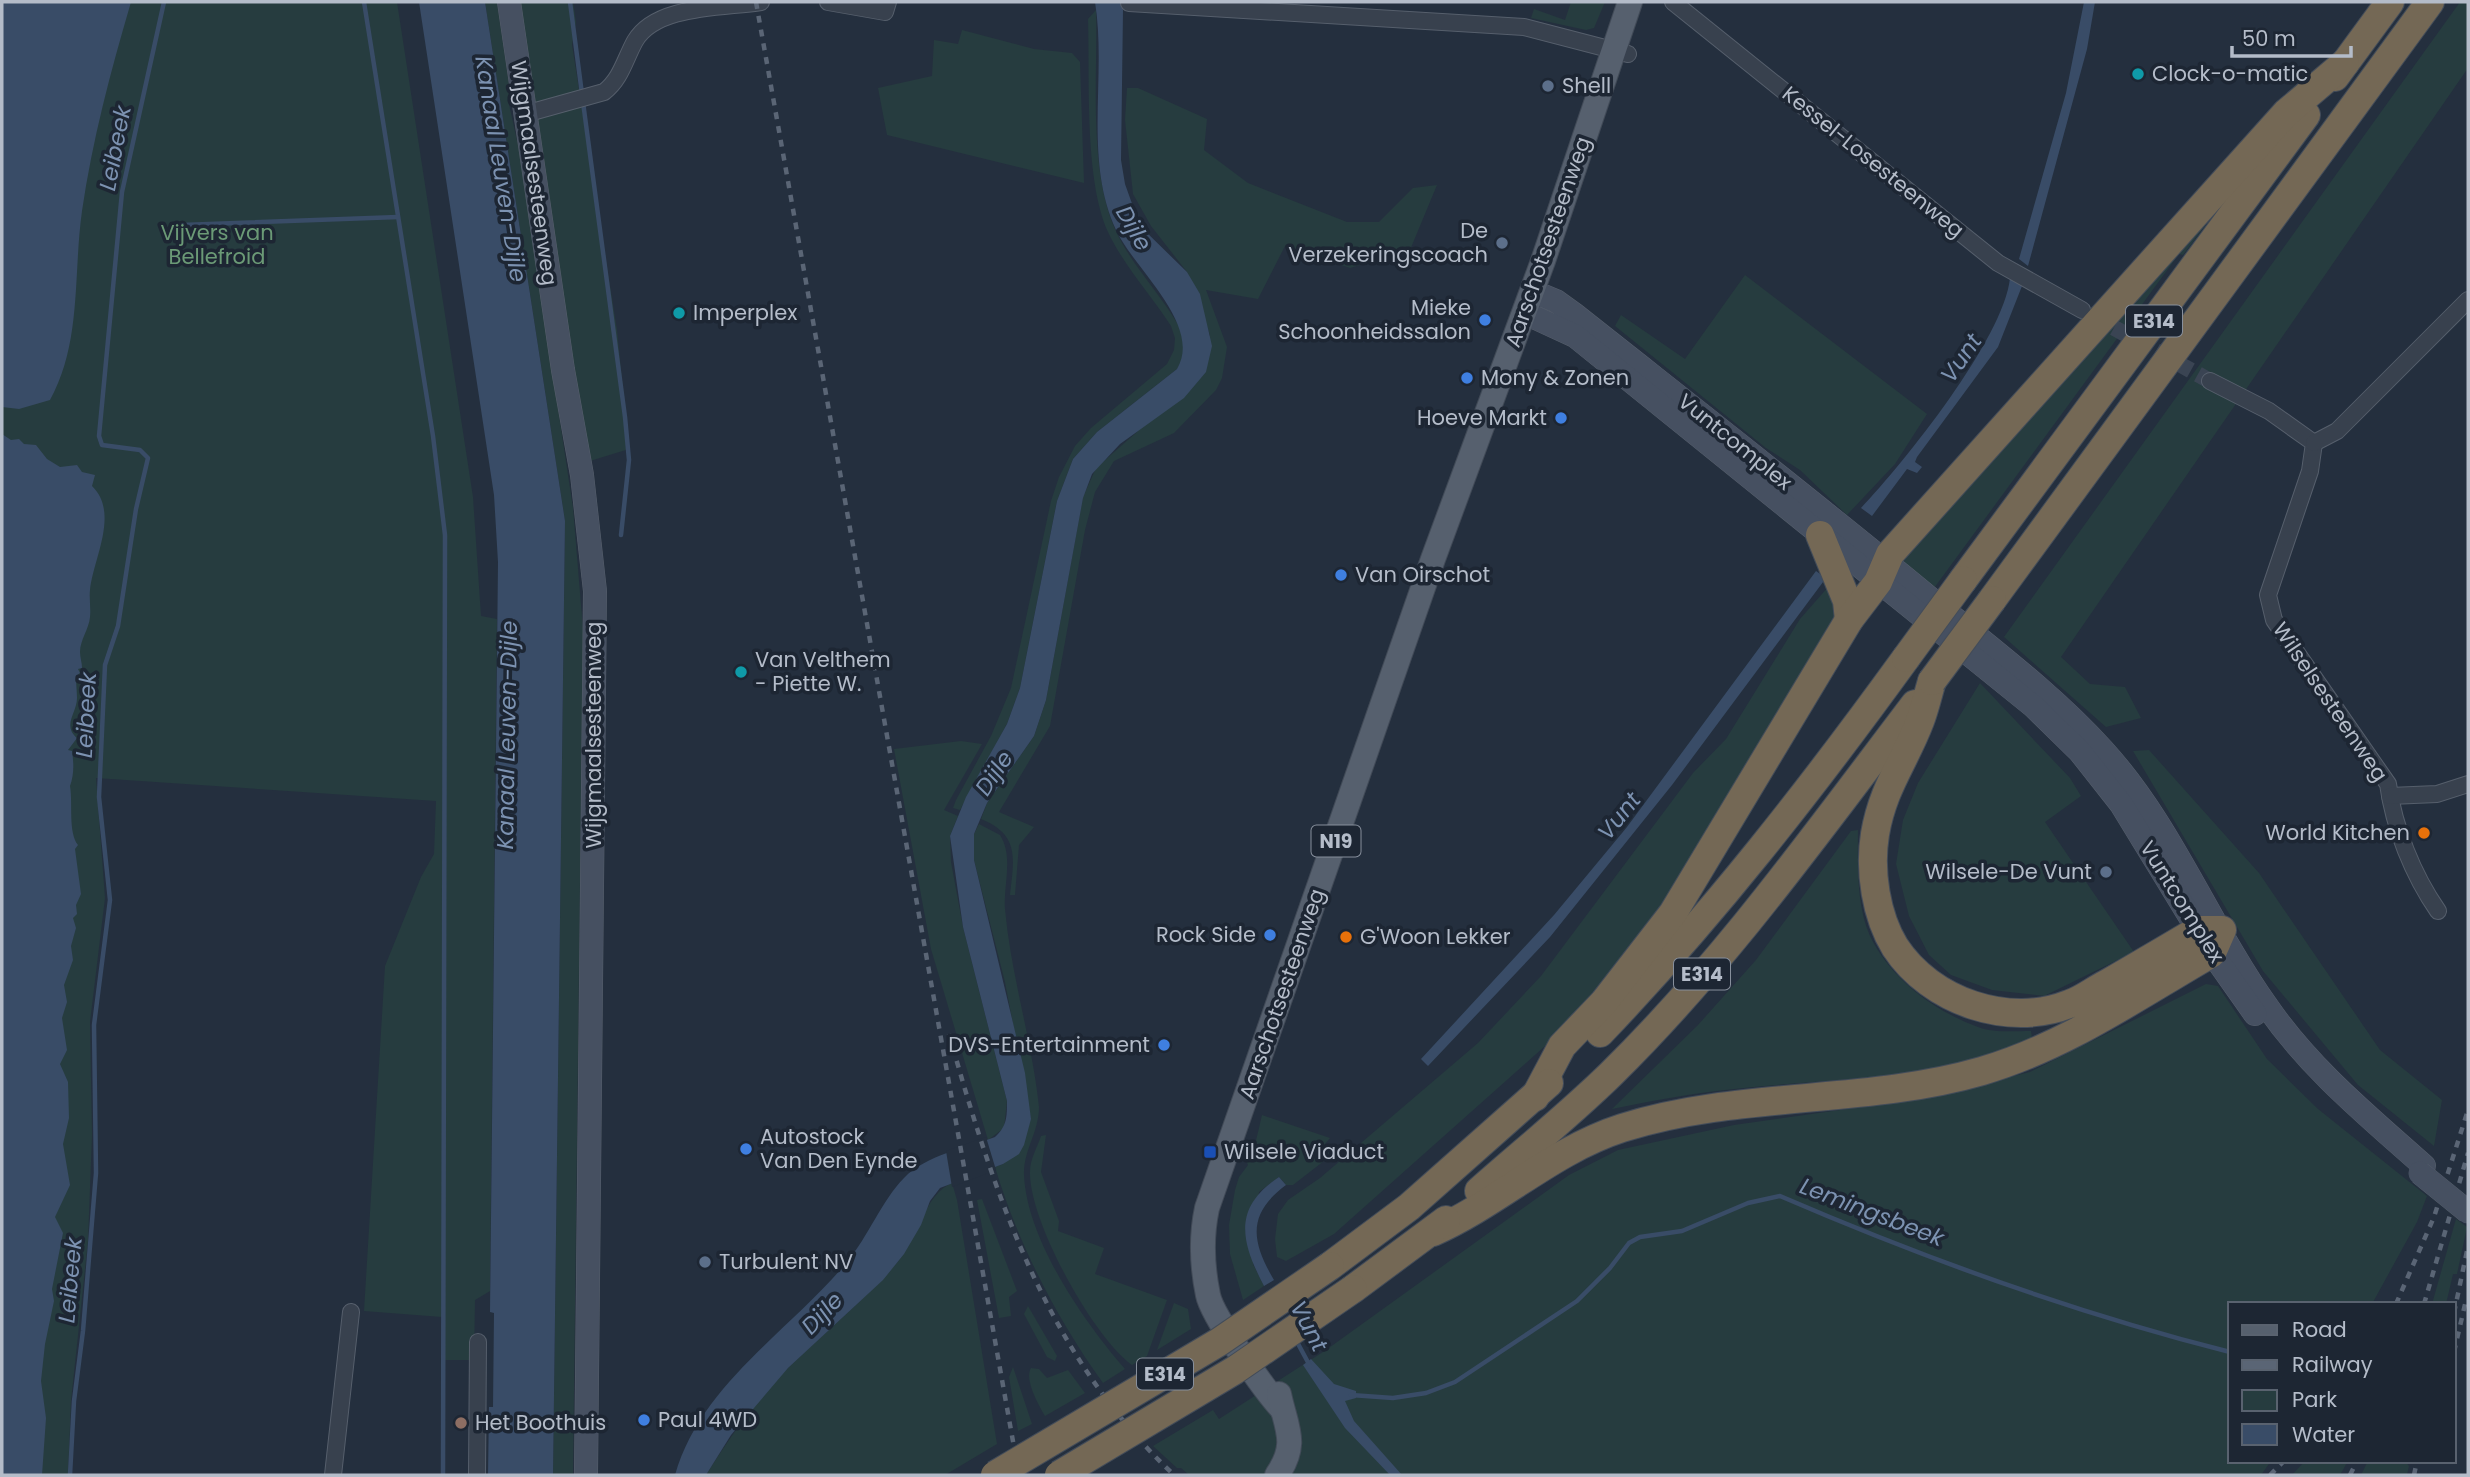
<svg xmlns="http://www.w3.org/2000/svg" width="2470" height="1477" viewBox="0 0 2470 1477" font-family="Poppins,sans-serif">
<rect width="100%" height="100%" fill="#242f3e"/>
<g fill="#263c3f">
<path d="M2,2h395l76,495 8,119 16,3 -7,672 -15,9 -1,57 -2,3h-31l1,-43 -78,-6 21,-345 36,-89 13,-23 2,-53 -340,-23 9,120 -15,124 2,113 -4,106 -17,160 -3,74h-66z"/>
<path d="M485,2h12l14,97 -2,5 10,46 54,358 10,121 -10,846h-20l12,-954z"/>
<path d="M518,2h55l3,20 -4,23 45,285 12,119 -39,12 -4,-5z"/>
<path d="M1571,2h34l-11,26 -8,2 -55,-12 3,-9 31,11z"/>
<path d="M2460,2h8v66l-407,589 29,27 35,3 16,31 -35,9 -102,-90z"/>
<path d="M1096,10c2,67 -8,157 19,219 16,36 46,65 65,99l5,13 -2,18 -6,10 -80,63 -24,27 -16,42 -37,187 -13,36 -47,86 -7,-2 3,-8 35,-64 20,-48 40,-187 8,-24 16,-31 16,-18 76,-64 7,-14 1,-12 -4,-12c-20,-31 -47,-60 -63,-94 -24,-53 -18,-153 -20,-213z"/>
<path d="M962,30l72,19 38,4 8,9 4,121 -197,-48 -9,-47 54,-12 2,-36 24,4z"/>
<path d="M1127,88h11l69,31 -3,31 44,33 99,39h32l34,-34 24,-3 -27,65 -60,18 -65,-22 -27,53 -52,-9 21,57 -5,31 -6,12 -42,43 -60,28 -19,31 -10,38 -35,196 -51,86 35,15 -15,18 -4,50h-5c4,-37 10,-60 -29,-76l6,-16 47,-67 12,-36 37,-203 13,-29 41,-36 73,-97 -23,-63 -36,-46 -18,-32 -8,-74z"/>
<path d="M2214,214l-31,41 -4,-1 -250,341 -28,-25 6,-16z"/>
<path d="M1745,275l182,139 -32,50 -48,51 -47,-45 -34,-22 -151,-122 6,-11 64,44z"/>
<path d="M1829,586l9,24 -167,282 -96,123 -31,32 -210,187 -48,27 -9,-4 -2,-18 3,-25 10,-14 32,-22 158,-135 63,-67 152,-203 33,-34 74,-120z"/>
<path d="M1980,683l90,95 11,18 -36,26 89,130 -90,44 -52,-6 -41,-15 -22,-20 -20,-39 -13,-52 7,-44 15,-37z"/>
<path d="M961,741l21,3 -38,66 14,6 -8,20 1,26 12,65 44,174 -3,27 -16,12 -57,-191 -37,-200z"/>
<path d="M2149,750l110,123 121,177 62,50 -8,46 -76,-61 -95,-114 -130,-220z"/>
<path d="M979,824l21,11c14,22 3,50 5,74 6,67 27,131 34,198 0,25 -16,44 -15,68 3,65 60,147 101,194l-22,14c-47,-65 -86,-142 -108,-216l8,-3 28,-45 -26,-137 -31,-122v-26z"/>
<path d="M1858,830c0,33 -2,75 12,106 21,43 64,75 108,91 15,6 37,4 53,4l1,7c-88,42 -193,40 -288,50 -45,4 -89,12 -132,21l86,-84 58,-65 95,-129z"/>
<path d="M2206,984l12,2 49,73 51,50 109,87 -10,26 -45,82h-142v157h41l-10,14h-1072l-8,-7h-4l-24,-22 60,-36 6,9 107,-69 243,-175 49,-25 116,-25 184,-26 112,-27z"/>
<path d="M1262,1115l68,23 -5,6 8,10 -40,31h-7l-7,-8 -20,15 -6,72 11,22 -21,14 -13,-46 -1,-29 6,-35 4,-13 9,-12 -2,-6 3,-10h5z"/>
<path d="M1046,1135l-5,37 18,49 -1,10 46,17 -9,26 72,26 -20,56 -15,9c-39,-28 -103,-144 -102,-193 0,-13 7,-24 11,-36z"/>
<path d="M952,1183l5,17 40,244 -52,31h-239c24,-38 52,-78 85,-110 36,-35 75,-66 108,-105 19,-23 26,-66 53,-77z"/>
<path d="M982,1199l35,92 -8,6 2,19 -12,2 -22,-118z"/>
<path d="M2456,1219l11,8 -10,47h-4l-7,30h-14z"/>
<path d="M1174,1303l14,6 3,20 -34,21z"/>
<path d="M1028,1306l29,50 -2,5 -8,-4 -23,-43z"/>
<path d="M1013,1367l19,57 -14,7 -9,-54z"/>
<path d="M1031,1368l8,1 8,9 21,-8 17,23 -40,23c-7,-12 -21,-37 -14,-48z"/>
<path d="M2305,1461h43l-8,14h-48z"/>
<path d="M2368,1461h37l4,5 -2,9h-46z"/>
</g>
<g fill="#394c67">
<path d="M2,2h129c-20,68 -39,139 -49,209 -9,64 0,131 -32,189l-31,9 -17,-2z"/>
<path d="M419,2h66l80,519 -12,954h-65l1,-68h4l1,-94 -4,-1 8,-750 -4,-67z"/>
<path d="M1095,2h25l3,8 -2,150 4,24 15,42 47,46 13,22 12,52 -6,26 -22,26 -64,46 -28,30 -9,24 -37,202 -12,36 -47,67 -13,31v26l51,213 6,46 -7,26 -5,9 -16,10 -63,24 -10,13 -9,24 -17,29 -21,26 -95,88 -57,67 -25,40h-31c26,-91 115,-144 172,-213 21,-25 35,-62 57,-84 22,-23 62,-30 91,-41 12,-11 12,-20 12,-36l-44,-174 -13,-91 16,-39 41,-73 13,-36 37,-187 16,-42 24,-27 80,-63c26,-44 -43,-100 -61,-139 -33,-72 -9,-154 -21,-228z"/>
<path d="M2084,2h11l-8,47 -59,217 -9,-7 47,-166z"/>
<path d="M2010,278l12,8 -24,61 -81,110 -2,5 7,5 -5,6 -10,-4 -35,47 -11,-8c43,-45 143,-170 149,-230z"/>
<path d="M2,434l9,6 8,-1 5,5 12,1 11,14 13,8 17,-2 5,7 13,3 -3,11c28,27 1,73 -2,104 -1,9 1,18 0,27 -1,12 -10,23 -10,35 0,5 2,11 2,16l-4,1 2,4 -4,3c0,7 1,16 1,22 0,15 -15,27 0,40l-9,12 4,1c2,13 2,24 -2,35 3,18 -2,46 8,59l-3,4 6,45 -5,11 1,9 -4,4 3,10 -5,18 2,14 -9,25 3,17 -5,16 5,32 -7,14 8,18 1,36 -6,26 7,41 -15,32 8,16 -11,56 2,12 -9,43 -4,37 5,37 -4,57h-40z"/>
<path d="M1816,571l10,7 -154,207 -122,152 -122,129 -7,-7 133,-144 73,-88z"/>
<path d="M1279,1177l7,8c-39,29 -35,56 -12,95l-10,6c-23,-44 -32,-78 15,-109z"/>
<path d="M1311,1359l23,25 22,7v7l-11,3 9,20 48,54h-12l-45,-47 -42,-63z"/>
</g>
<path fill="#242f3e" d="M986,1137l10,33 -44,17 -6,-36z"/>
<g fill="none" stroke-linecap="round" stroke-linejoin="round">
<g stroke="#394c67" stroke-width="4.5">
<path d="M364,2l69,434 12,99 -2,940"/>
<path d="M570,2l12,92"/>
<path d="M583,102l42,315 4,43 -8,75"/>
<path d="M182,225l216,-8"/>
<path d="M1296,1340l14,26"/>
<path d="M1351,1395l42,3 33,-5 29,-11 122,-81 33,-33 19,-25 11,-6 42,-6 66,-28 32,-7c146,63 296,117 450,156"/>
<path d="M70,1475l4,-74 9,-70 13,-158 -2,-148 16,-125 -11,-103 6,-132 13,-39 18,-117 12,-51 -8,-8 -38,-5 -3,-9 23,-244 42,-190"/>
</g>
<path stroke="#3a4453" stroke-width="16" stroke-dasharray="16 8" stroke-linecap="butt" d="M2093,316l117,65"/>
<defs>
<g id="street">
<path d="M828,2l57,10 3,-10"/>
<path d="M1673,2l325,261 84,47"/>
<path d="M1129,3l395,24 104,27"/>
<path d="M525,114l79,-22c17,-13 21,-33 31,-51 21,-36 87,-33 126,-39"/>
<path d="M2210,381l59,30 45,32 -4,28 -42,124 6,25 114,164c6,44 25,91 50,127"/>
<path d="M2314,443l23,-12 131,-131"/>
<path d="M2390,796l47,-2 31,-10"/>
<path d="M333,1475l18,-163"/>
<path d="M477,1475l1,-133"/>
</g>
<g id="secondary">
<path d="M509,2l54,368 19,105 13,116 -9,884"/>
<path d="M1532,291l24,10 18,13c120,95 241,189 358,286 58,48 119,93 170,149 69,75 106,174 164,256 44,64 101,110 158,161"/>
<path d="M1525,313l50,23 458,370 47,46 41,52 91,149 43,61"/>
</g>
<g id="primary">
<path d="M1282,1409c-16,-17 -70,-93 -74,-114 -6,-29 -7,-59 -1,-87l226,-649 110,-298 87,-259"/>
<path d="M1277,1475c22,-32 9,-47 2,-81"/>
</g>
<g id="highway">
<path d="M2335,77l55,-75"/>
<path d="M1820,535l27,66 2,19"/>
<path d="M1963,580l343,-465"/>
<path d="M1992,600l438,-598"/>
<path d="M1600,1033c112,-117 211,-244 306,-375"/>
<path d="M1535,1097l27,-51 42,-44 69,-89 176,-293 29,-38 12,-28 396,-441 59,-50"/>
<path d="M1479,1191c44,-39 90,-76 132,-117 114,-112 208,-244 304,-370"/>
<path d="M1433,1232c67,-30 118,-81 189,-104 116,-37 243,-23 360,-57 85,-25 155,-75 230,-118l10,-23h-24c-30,18 -61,36 -92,54 -12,6 -24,16 -37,20 -60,24 -138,-2 -174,-57 -19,-31 -26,-76 -20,-113 8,-47 29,-71 45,-113 5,-13 8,-27 12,-40"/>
<path d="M1330,1266l79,-59 140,-124"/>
<path d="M1353,1289l93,-69"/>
</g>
</defs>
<use href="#street" stroke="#565f6c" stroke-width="18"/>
<use href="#secondary" stroke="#565f6c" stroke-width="24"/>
<use href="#primary" stroke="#414a57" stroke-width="26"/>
<use href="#highway" stroke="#434c59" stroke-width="30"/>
<use href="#street" stroke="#38414e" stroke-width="16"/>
<use href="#secondary" stroke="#465061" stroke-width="23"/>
<use href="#primary" stroke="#56606e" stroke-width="24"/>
<use href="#highway" stroke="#746855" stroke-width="28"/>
<g stroke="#5a6575" stroke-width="4.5" stroke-dasharray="7 7" stroke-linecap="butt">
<path d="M756,2l263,1473"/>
<path d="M949,1034c46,163 98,322 225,441"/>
<path d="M2396,1304l38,-87 34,-107"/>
<path d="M2424,1304l44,-151"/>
<path d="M2454,1313l14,-67"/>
<path d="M2454,1352l12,-52"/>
<path d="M2270,1475l14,-14"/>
<path d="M2350,1475l7,-14"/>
<path d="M2414,1475l3,-14"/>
</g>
<defs>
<path id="secondary-bridge" d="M2420,1173l48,39"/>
<g id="highway-bridge">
<path d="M1906,658l57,-78"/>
<path d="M1932,681l60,-81"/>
<path d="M995,1475l224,-133 111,-76"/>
<path d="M1059,1475l176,-105 118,-81"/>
</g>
</defs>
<use href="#secondary-bridge" stroke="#565f6c" stroke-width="24" stroke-linecap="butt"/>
<use href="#highway-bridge" stroke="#434c59" stroke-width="30" stroke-linecap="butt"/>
<use href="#secondary-bridge" stroke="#465061" stroke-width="23"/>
<use href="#highway-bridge" stroke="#746855" stroke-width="28"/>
</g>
<g fill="#0f9aa8" stroke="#1d2633" stroke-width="2.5">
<circle cx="2138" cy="74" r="7"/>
<circle cx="679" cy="313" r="7"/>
<circle cx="741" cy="672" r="7"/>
</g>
<g fill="#5c6f8a" stroke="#1d2633" stroke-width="2.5">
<circle cx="1548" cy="86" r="7"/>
<circle cx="1502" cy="243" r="7"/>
<circle cx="2106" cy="872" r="7"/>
<circle cx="705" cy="1262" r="7"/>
</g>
<g fill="#3f7fe0" stroke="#1d2633" stroke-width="2.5">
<circle cx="1485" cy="320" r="7"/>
<circle cx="1467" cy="378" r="7"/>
<circle cx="1561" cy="418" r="7"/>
<circle cx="1341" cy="575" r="7"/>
<circle cx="1270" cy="935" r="7"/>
<circle cx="1164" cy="1045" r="7"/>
<circle cx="746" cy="1149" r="7"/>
<circle cx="644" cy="1420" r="7"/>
</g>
<g fill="#e8710a" stroke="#1d2633" stroke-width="2.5">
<circle cx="2424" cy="833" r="7"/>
<circle cx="1346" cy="937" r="7"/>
</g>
<rect fill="#1a4fb4" stroke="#1d2633" stroke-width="2.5" x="1203" y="1145" width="14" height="14" rx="3.5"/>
<circle fill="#8d6e63" stroke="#1d2633" stroke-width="2.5" cx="461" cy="1423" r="7"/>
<g text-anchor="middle" stroke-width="7" stroke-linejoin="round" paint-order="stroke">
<g fill="#1d2633" stroke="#878f9c" stroke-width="2">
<rect x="2126" y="305.5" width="56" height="31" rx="5"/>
<rect x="1311.5" y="825.5" width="49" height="31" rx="5"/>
<rect x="1674" y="958.5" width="56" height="31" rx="5"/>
<rect x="1137" y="1358.5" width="56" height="31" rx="5"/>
</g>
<g font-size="19" font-weight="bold" fill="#b4bcc9">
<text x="2154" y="328">E314</text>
<text x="1336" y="848">N19</text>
<text x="1702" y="981">E314</text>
<text x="1165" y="1381">E314</text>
</g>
<g font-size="21" fill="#b4bcc9" stroke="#1d2633" text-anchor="start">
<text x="2152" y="81">Clock-o-matic</text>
<text x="1562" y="93">Shell</text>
<text x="1488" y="238" text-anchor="end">De<tspan x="1488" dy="24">Verzekeringscoach</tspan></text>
<text x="1471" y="315" text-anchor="end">Mieke<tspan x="1471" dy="24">Schoonheidssalon</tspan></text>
<text x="693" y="320">Imperplex</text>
<text x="1481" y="385">Mony &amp; Zonen</text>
<text x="1547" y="425" text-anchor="end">Hoeve Markt</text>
<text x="1355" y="582">Van Oirschot</text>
<text x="755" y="667">Van Velthem<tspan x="755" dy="24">- Piette W.</tspan></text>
<text x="2410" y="840" text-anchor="end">World Kitchen</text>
<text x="2092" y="879" text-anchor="end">Wilsele-De Vunt</text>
<text x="1256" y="942" text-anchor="end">Rock Side</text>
<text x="1360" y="944">G'Woon Lekker</text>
<text x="1150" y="1052" text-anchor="end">DVS-Entertainment</text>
<text x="760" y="1144">Autostock<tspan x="760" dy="24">Van Den Eynde</tspan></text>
<text x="1224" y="1159">Wilsele Viaduct</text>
<text x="719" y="1269">Turbulent NV</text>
<text x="658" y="1427">Paul 4WD</text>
<text x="475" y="1430">Het Boothuis</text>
</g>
<g font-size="21" fill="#b4bcc9" stroke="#1d2633">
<text transform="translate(1873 162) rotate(39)" y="7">Kessel-Losesteenweg</text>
<text transform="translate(534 173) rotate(82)" y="7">Wijgmaalsesteenweg</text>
<text transform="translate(1548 242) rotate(-71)" y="7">Aarschotsesteenweg</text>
<text transform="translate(1735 442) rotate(39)" y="7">Vuntcomplex</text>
<text transform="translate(2330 702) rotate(56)" y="7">Wilselsesteenweg</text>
<text transform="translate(594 735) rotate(-90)" y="7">Wijgmaalsesteenweg</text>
<text transform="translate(2182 902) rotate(58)" y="7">Vuntcomplex</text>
<text transform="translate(1282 994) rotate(-71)" y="7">Aarschotsesteenweg</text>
</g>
<g font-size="21" fill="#6b9a76" stroke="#1d2633">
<text x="217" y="240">Vijvers van<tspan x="217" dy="24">Bellefroid</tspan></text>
</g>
<g font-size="23" font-style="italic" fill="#7c92b1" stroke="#1d2633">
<text transform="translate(115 148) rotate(-79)" y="8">Leibeek</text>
<text transform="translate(501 169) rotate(81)" y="8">Kanaal Leuven-Dijle</text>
<text transform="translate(1134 228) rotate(60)" y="8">Dijle</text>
<text transform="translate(1961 358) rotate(-55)" y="8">Vunt</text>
<text transform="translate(86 715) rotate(-87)" y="8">Leibeek</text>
<text transform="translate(507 735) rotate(-89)" y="8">Kanaal Leuven-Dijle</text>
<text transform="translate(994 773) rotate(-56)" y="8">Dijle</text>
<text transform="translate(1619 816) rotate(-51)" y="8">Vunt</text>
<text transform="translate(1872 1212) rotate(21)" y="8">Lemingsbeek</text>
<text transform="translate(70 1280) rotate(-85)" y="8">Leibeek</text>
<text transform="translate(822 1313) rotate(-46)" y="8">Dijle</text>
<text transform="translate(1309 1326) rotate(62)" y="8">Vunt</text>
</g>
</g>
<rect width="2470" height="1477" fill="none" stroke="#b4bcc9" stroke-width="7"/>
<rect x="2228" y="1302" width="228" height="161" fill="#1d2633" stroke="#59626f" stroke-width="2"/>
<rect x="2242" y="1325" width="35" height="10" fill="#56606e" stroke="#59626f" stroke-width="2"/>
<text x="2292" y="1337" font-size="21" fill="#b4bcc9">Road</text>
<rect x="2242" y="1360" width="35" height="10" fill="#5a6575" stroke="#59626f" stroke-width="2"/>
<text x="2292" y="1372" font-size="21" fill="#b4bcc9">Railway</text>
<rect x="2242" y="1390" width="35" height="21" fill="#263c3f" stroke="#59626f" stroke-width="2"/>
<text x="2292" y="1407" font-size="21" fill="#b4bcc9">Park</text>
<rect x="2242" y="1424" width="35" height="21" fill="#394c67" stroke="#59626f" stroke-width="2"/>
<text x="2292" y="1442" font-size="21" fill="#b4bcc9">Water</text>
<path d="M2232 46v10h119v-10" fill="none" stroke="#b4bcc9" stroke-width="3.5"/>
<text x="2242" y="46" font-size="21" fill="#b4bcc9" stroke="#1d2633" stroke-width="5" paint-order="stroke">50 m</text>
</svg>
